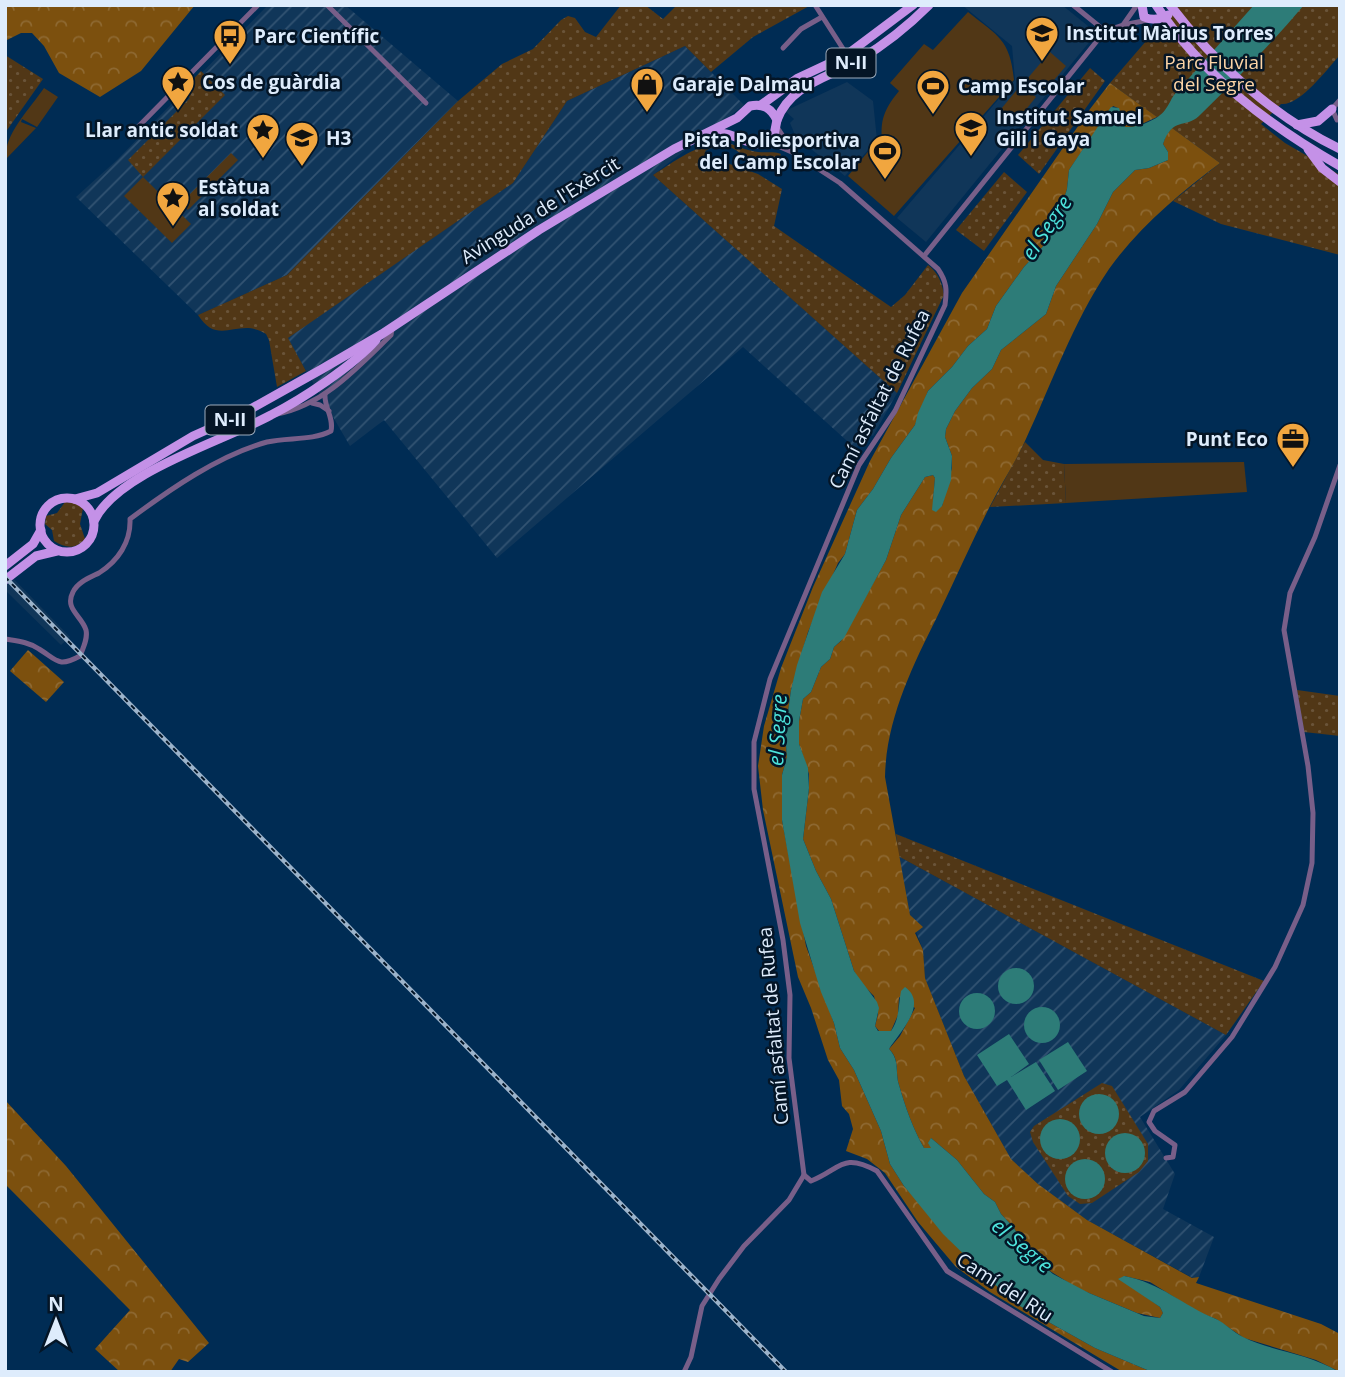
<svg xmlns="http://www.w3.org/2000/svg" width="1345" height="1377" viewBox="0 0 1345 1377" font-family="'Open Sans',sans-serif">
<defs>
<pattern id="industrial-furrows" width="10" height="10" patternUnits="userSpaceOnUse" patternTransform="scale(1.75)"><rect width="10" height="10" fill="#103659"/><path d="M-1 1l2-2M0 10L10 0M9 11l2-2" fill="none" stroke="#325372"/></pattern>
<pattern id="grass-dots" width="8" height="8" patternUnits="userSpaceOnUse" patternTransform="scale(1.75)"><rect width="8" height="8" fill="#513716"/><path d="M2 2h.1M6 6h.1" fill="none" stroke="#6a5439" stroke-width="1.8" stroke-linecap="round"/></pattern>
<pattern id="forest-crowns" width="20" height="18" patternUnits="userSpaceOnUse" patternTransform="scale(1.75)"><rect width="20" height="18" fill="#7c500e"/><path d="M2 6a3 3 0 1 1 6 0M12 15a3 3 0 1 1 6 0" fill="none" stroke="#8e6932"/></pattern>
</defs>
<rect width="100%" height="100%" fill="#002c54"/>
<g fill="#103659">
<path d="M962,5h100l26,21 3,14 -165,202 -29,-24 118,-138 -3,-34z"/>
<path d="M847,82l26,19 4,39 -32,36 -49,-39 -6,-14 4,-4 -9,-8z"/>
<path d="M5,570l65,67 -9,8 -56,-55z"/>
</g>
<g fill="url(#industrial-furrows)">
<path d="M268,5h77l113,96 -171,174 -89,40 -122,-118 41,-37z"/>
<path d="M685,46l59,59 -91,70 244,218 -24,43 -6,-3 -11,16 -113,-102 -246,211 -113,-138 -34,26 -63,-108 226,-155 54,-82z"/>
<path d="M898,856l328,179 -47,55 -39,27 35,57 -12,35 51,28 -15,40 -6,1 -106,-58 -49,-36 -27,-25 -47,-83 -39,-98 -2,-28 -13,-34z"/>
</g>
<g fill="url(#grass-dots)">
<path d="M621,5h24l18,14 14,-14h134l-58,32 -42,35 -26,-26 -118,55 -54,82 -225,155 18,33 -29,16 -8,-47 -3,-6c-28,-18 -47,14 -68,-19l89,-40 171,-174 44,-37 31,-15 28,-29 7,-4 7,2 10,14 11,5z"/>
<path d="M1177,5h163v50c-13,14 -40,51 -59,49l-20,20 24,19 55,32v80l-119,-31 -48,-23 47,-38 -110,-80z"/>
<path d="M5,55l38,24 -38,54z"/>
<path d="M1090,68l15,13 -66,93 -21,-19z"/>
<path d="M201,71l24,24 -82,82 -15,-17 62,-62 -7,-8z"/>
<path d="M723,142c12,2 23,9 35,10 8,1 15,-1 23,2l-3,9 -7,7c-31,-2 -31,-37 -66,-19l5,6 48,17 24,15 -8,37 117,81 14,-12 23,-30c10,8 14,17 16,30l-47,98 -244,-218c22,-14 44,-31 70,-33z"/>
<path d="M1004,172l23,20 -43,59 -28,-21z"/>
<path d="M1025,442l18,18 21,4 2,39 -76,4z"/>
<path d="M65,502l12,1 6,5 -3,16 5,15c-10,11 -19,9 -31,2l-2,-11 -7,-6 1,-8 11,-3z"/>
<path d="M1297,690l43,6v40l-36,-4z"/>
<path d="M896,834l368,147 -38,54 -328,-179z"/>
<path d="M1102,1083l10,3 36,58v17l-9,11 -47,31 -12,1 -12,-8 -35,-54 -3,-10 4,-6z"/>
</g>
<g fill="url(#forest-crowns)">
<path d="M5,5h190l-54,66 -41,26 -41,-24 -15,-27 -12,-13h-11l-16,8z"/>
<path d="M1110,83l47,34 -24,11 -8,-1 -7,-19 -5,-2 -44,64 -2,19 -10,33 -9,19 -24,26 -28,39 -9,23 -19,17 -16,21 -24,24 -13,34 -24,33 -18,31 -16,21 -12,44 -7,9 -30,69 -17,58 -6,44 2,23 -5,18v45l24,126 28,77 6,25 14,22 27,61 9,33 14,22 109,116 82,46 57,24 -31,-1 -131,-79 -34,-25 -38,-45 -33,-49 -18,-14 -21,-8 7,-22 -4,-15 -7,-8 -3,-26 -11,-20 -17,-52 -13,-31 -35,-167 -5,-44 6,-40 17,-58 32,-81 57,-126 92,-168 128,-184z"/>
<path d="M1172,128l48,35c-40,30 -82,65 -111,106 -36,53 -57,114 -84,172 -10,22 -24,43 -35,65 -19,37 -35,74 -53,111 -25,50 -51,103 -52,160l25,138 13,12 -8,6 8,17 2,28 39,98 47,83 27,25 49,36 105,58 7,-1 -3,6 125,41 19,10v38l-24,-12 -72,-22 -28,-19 -18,-7 -48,-30 -26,-6 11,13 25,18 3,6 -3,5 -23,-5 -60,-25 -35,-22 -15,-14 -13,-24 -13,-14 -6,-12 -11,-8 -27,-34 -26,-22v11l-7,-1c-11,-19 -19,-42 -25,-63 -4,-13 1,-26 -10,-36l11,-13 15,-28 -16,-11 -1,18 -7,16h-12l-4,-5 3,-12 -4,-18 -14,-14 -6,-11 -23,-72 -15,-28 -13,-32 6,-51v-14l-10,-30v-23l4,-22 8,-7 10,-25 9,-8 4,-12 7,-6 45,-81 15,-45 24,-38 8,-2 2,3 -2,24 9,4 10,-38v-12l-7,-19 1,-8 9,-18 17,-23 20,-19 9,-19 45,-36 10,-28 41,-62 16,-32 22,-22 14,-2 19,-8v-8l-5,-8 3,-9z"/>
<path d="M28,650l36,32 -18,20 -36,-31z"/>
<path d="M5,1100l61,66 143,177 -21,19 -9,-3 -9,13h-50l-25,-23 35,-39 -125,-126z"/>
</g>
<g fill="#513716">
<path d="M968,12c30,24 42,27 46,68l-120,136 -46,-40 23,-28 11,-9c-2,-21 4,-32 17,-48l-9,-8 34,-39 9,6z"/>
<path d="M1050,52l16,14 -23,27 -16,-14z"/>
<path d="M1021,85l15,12 -20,25 -15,-13z"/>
<path d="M44,88l14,9 -21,30 -15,-8 -1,3 15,6 -29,30c-6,-20 25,-52 37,-70z"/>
<path d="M231,153l7,7 -50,50 -7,-7z"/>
<path d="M143,177l48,47 -19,19 -48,-47z"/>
<path d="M1244,462l3,30 -181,11 -2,-39z"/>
</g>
<g fill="#2d7c78">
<path d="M1254,5h50c-33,39 -68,75 -105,111 -14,13 -26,0 -36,28l5,8v8l-19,8 -14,2 -22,22 -16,32 -41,62 -10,28 -45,36 -9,19 -20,19 -17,23 -9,18 -1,8 7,19 -1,24 -9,26 -6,6 -4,-2 3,-32 -2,-3 -8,2 -24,38 -15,45 -42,78 -10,9 -4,12 -9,8 -10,25 -8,7 -4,22v23l9,24 1,20 -6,51 13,32 15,28 23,72 23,31 2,6 -4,18 3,5h13c9,-13 7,-25 10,-40l4,-4c24,17 -6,46 -16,62 11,11 6,23 10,36 6,21 14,44 25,63h7l-3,-5 3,-5 26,22 27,34 11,8 6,12 13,14 13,24 26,22 36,19 55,23 16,2 3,-5 -3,-6 -42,-28 6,-3c37,7 58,29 92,43 9,4 17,13 27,18 30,15 65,16 96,35h-187l-57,-24 -82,-46 -70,-68 -39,-48 -14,-22 -9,-33 -27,-61 -14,-22 -6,-25 -13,-31 -21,-69 -18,-103v-45l5,-18 -2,-23 6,-44 6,-25 25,-73 23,-38 12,-44 16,-21 18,-31 24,-33 3,-12 10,-22 24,-24 16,-21 19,-17 9,-23 28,-39 24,-26 9,-19 10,-33 2,-19 42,-63 8,1 6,19c12,1 33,-7 40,-17 4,-5 6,-11 9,-15z"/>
<circle cx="1016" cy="986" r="18"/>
<circle cx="977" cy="1011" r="18"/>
<circle cx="1042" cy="1025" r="18"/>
<path d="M1009,1034l20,30 -18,13 25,-15 19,29 -29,19 -19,-30 -10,6 -20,-31z"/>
<path d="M1068,1042l19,29 -29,19 -19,-30z"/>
<circle cx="1099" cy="1114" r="20"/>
<circle cx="1060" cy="1139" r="20"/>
<circle cx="1125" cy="1153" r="20"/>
<circle cx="1085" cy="1179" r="20"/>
</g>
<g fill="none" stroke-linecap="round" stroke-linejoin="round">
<g stroke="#785f89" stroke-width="5">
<path d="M327,5l99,98"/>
<path d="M815,5l32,50"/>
<path d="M1073,5l32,26"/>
<path d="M1123,25l14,-20"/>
<path d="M783,48l18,-19 21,-12"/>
<path d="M1337,120l-5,-11 8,-9"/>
<path d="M777,127l17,26"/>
<path d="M134,131l124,-126"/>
<path d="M924,256l181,-225 18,-6 25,-5"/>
<path d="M312,403l8,2 9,6"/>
<path d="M277,414c47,-9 81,-47 114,-79l1,-6"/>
<path d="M5,639c12,2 24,3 34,10 18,11 19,19 41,7 3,-8 8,-17 6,-26 -4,-14 -22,-21 -13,-38 5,-10 16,-14 26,-19 19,-12 32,-31 31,-54 39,-29 89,-64 137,-77 21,-5 45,-1 64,-11 3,-14 -7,-23 -6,-37"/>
<path d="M1166,1158l7,-1 2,-12 -20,-14 -6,-9 5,-11 31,-19 47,-55 43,-70 28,-62 9,-42 1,-50 -5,-47 -24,-136 6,-37 25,-56 25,-72"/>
<path d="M804,1175l7,6c30,-12 31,-29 66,-10l70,100 165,101"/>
<path d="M684,1372l7,-15 11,-51 17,-27 25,-33 45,-46 15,-25 -15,-117 1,-63 -7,-55 -29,-151v-47l16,-63 89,-214 36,-54 50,-106c2,-15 2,-23 -7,-36l-98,-86 -46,-30 -16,-7 -17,-1"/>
</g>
<g stroke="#c491e7" stroke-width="9">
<path d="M1142,5l2,12c9,4 16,3 24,-2"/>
<path d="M1156,5c46,70 112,120 184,161"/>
<path d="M1170,5c45,59 103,111 170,144"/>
<path d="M761,105l37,-27 47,-22 68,-51"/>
<path d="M777,120c14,-36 51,-42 82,-60 25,-15 49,-34 70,-55"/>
<path d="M1297,125l21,-4 14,-12"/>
<path d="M1308,149l14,19 18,14"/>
<circle cx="67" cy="525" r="27"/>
<path d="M75,499l22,-6 96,-57 47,-21 82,-46 60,-35 157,-104 135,-81 63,-31 13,-12c13,-3 21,2 27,14l-3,15c-16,18 -29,3 -48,-1 -6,-1 -13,-1 -18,-1"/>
<path d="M94,521c23,-49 130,-80 177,-106 30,-15 83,-50 105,-75"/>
<path d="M5,566l28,-22 8,-14"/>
<path d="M5,580l31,-24 21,-5"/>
</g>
<defs>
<path id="rail" d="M5,577l781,795"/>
</defs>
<use href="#rail" stroke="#9cb3ca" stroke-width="4.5"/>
<use href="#rail" stroke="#041526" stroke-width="2" stroke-dasharray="5" stroke-linecap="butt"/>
</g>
<defs>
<symbol id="school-pin" viewBox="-11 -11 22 30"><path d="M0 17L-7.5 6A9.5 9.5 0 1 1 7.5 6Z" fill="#f1a63f" stroke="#041526"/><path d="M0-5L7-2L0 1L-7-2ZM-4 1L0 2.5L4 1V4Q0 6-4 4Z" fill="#111"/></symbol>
<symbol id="bus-pin" viewBox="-11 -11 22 30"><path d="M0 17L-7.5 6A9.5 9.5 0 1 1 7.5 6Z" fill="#f1a63f" stroke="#041526"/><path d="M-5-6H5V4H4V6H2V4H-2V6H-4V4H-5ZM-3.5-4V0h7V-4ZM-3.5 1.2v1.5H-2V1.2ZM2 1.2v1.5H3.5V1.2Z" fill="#111"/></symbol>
<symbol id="sight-pin" viewBox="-11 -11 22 30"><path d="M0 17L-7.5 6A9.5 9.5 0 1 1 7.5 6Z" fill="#f1a63f" stroke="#041526"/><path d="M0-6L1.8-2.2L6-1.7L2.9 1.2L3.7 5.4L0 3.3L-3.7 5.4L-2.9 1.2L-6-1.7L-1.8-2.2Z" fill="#111"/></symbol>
<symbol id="shop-pin" viewBox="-11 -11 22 30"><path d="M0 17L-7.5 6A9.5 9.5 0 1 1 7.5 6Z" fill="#f1a63f" stroke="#041526"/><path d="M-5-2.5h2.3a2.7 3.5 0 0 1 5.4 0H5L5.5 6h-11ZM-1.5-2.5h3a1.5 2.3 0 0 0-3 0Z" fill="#111"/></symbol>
<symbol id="stadium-pin" viewBox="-11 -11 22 30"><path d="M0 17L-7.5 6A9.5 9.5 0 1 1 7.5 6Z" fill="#f1a63f" stroke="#041526"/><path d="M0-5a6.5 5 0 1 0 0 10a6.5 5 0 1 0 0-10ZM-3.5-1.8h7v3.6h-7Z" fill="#111"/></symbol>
<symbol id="university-pin" viewBox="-11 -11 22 30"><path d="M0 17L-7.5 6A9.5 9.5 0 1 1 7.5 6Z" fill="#f1a63f" stroke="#041526"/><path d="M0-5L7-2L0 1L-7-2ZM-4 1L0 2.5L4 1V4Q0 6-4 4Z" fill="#111"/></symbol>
<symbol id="office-pin" viewBox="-11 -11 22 30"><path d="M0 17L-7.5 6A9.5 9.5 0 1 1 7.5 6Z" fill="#f1a63f" stroke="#041526"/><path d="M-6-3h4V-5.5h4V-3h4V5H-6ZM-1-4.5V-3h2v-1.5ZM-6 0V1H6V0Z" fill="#111"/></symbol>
</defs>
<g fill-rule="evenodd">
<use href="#school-pin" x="1023" y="14" width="38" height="52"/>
<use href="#bus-pin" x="211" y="17" width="38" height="52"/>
<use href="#sight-pin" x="159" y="63" width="38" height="52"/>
<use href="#shop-pin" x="628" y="65" width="38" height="52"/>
<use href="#stadium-pin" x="914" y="67" width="38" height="52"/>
<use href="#school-pin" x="952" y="109" width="38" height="52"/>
<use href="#sight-pin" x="244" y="111" width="38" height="52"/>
<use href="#university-pin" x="283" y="119" width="38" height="52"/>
<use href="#stadium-pin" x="866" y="132" width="38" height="52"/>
<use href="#sight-pin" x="154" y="179" width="38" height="52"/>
<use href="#office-pin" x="1274" y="420" width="38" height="52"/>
</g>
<g text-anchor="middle" stroke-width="5" stroke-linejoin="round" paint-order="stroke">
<g fill="#041526" stroke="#9dacbc" stroke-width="2">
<rect x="826.5" y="48.5" width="49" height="29" rx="5"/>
<rect x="205.5" y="405.5" width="49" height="29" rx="5"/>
</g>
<g font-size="18" font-weight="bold" fill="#deecfc">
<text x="851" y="69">N-II</text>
<text x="230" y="426">N-II</text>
</g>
<g font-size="19" font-weight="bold" fill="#deecfc" stroke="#041526" text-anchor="start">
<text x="1066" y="40">Institut Màrius Torres</text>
<text x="254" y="43">Parc Científic</text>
<text x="202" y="89">Cos de guàrdia</text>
<text x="672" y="91">Garaje Dalmau</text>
<text x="958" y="93">Camp Escolar</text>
<text x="996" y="124">Institut Samuel<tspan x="996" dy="22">Gili i Gaya</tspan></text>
<text x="238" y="137" text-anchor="end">Llar antic soldat</text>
<text x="326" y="145">H3</text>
<text x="860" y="147" text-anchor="end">Pista Poliesportiva<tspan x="860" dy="22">del Camp Escolar</tspan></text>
<text x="198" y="194">Estàtua<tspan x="198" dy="22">al soldat</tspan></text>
<text x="1268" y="446" text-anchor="end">Punt Eco</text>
</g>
<g font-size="19" fill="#fcd4a6" stroke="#041526">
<text x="1214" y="69">Parc Fluvial<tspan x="1214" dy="22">del Segre</tspan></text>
</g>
<g font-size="19" fill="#deecfc" stroke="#041526">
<text transform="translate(540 210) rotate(-32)" y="7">Avinguda de l'Exèrcit</text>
<text transform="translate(879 399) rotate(-63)" y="7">Camí asfaltat de Rufea</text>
<text transform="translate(773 1026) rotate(-95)" y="7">Camí asfaltat de Rufea</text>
<text transform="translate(1005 1287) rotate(33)" y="7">Camí del Riu</text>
</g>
<g font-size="21" font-style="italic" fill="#4de3dc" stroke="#041526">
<text transform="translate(1047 228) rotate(-56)" y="7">el Segre</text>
<text transform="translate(778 730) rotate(-87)" y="7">el Segre</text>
<text transform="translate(1022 1246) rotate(40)" y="7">el Segre</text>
</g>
</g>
<rect width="1345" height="1377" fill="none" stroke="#deecfc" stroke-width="14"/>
<g transform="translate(56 1321)" stroke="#041526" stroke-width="5" paint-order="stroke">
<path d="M0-5L12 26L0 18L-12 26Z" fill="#deecfc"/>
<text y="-10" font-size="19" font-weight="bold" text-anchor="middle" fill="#deecfc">N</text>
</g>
</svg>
